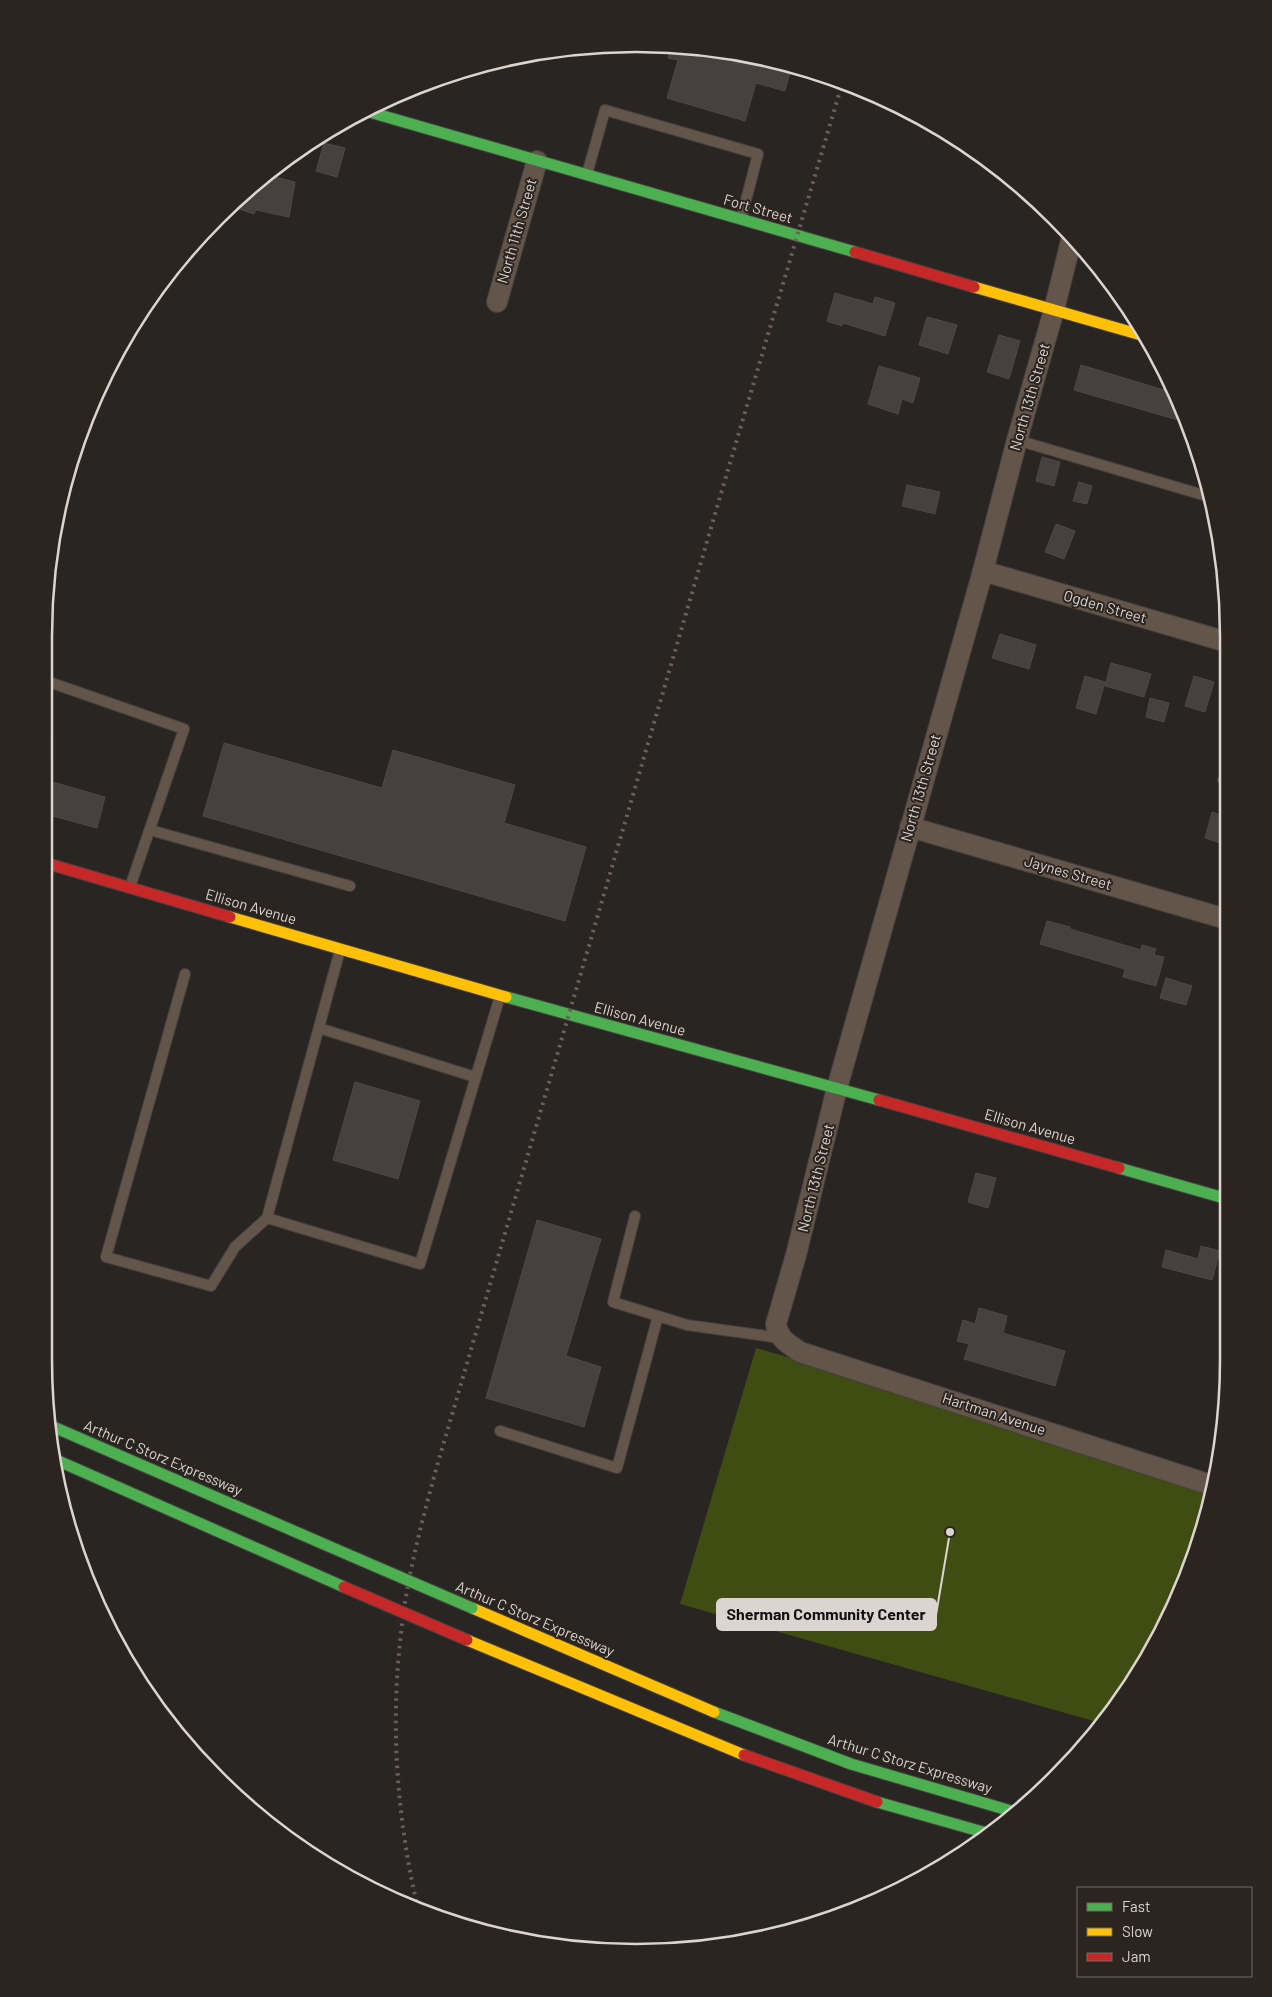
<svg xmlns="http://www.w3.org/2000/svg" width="1272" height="1997" viewBox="0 0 1272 1997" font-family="Barlow,sans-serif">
<rect width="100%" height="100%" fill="#292522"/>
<path fill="#3f4c12" d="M756,1348l457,129 -30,110 -79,137 -424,-120z"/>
<g fill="#46413f" stroke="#4d4946">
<path d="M671,45h4l117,20 -7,26 -29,-8 -11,38 -78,-23 11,-38 -10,-2z"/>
<path d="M324,143l21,5 -8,29 -21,-6z"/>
<path d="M267,175l28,7 -6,35 -33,-7 -2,4 -18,-6 3,-10 7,-7z"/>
<path d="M835,293l38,11 2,-7 20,6 -10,33 -42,-13 -1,3 -15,-5z"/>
<path d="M927,317l30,8 -9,29 -29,-9z"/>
<path d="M999,335l21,6 -11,38 -22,-7z"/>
<path d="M1081,365l93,28 11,29 -111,-32z"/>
<path d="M879,366l41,12 -7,25 -11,-4 -4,15 -30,-10z"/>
<path d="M1042,457l18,5 -6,24 -18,-5z"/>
<path d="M1079,482l13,4 -5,18 -14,-3z"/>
<path d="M907,485l33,7 -5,22 -33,-8z"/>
<path d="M1056,524l19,7 -11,28 -19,-7z"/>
<path d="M1000,634l36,11 -7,24 -37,-11z"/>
<path d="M1111,663l40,11 -7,23 -39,-11z"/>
<path d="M1085,676l20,6 -9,32 -20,-6z"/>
<path d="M1194,676l20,6 -9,30 -20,-6z"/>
<path d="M1150,698l19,5 -5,19 -18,-5z"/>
<path d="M224,743l158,45 11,-38 122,35 -11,38 82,24 -21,74 -362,-105z"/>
<path d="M49,781l56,16 -8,31 -48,-13z"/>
<path d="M1212,812l14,5v28l-21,-7z"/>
<path d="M1047,921l23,6v2l71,21 1,-5 14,4 -2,6 10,2 -8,29 -33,-9 2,-8 -85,-25z"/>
<path d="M1166,978l26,8 -6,19 -26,-7z"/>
<path d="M355,1082l65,19 -22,78 -65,-19z"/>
<path d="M976,1173l20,5 -8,30 -20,-6z"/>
<path d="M537,1220l64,19 -35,117 35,11 -17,60 -98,-29z"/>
<path d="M1201,1246l19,5 -8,29 -50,-13 4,-17 32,9z"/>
<path d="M979,1308l28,8 -4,17 62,18 -10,35 -91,-27 5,-15 -12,-3 6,-21 12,4z"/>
</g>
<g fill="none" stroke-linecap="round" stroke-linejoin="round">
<defs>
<g id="lane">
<path d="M587,174l18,-64 153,44 -17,65"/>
<path d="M1017,440l193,57"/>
<path d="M49,682l135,47 -54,158"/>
<path d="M1223,780l3,1"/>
<path d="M150,830l200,56"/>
<path d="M340,950l-73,268 153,46 80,-268"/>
<path d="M185,974l-79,283 105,29 24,-39 32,-29"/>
<path d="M319,1028l156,49"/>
<path d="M635,1216l-22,86 45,14"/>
<path d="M500,1431l117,37 41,-152 29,9 94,13"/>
</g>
<g id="street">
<path d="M1072,237l-18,73 -37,130 -34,131 -146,517 -41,167 -20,69c2,15 13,20 24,28l411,133"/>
<path d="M497,302l40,-141"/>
<path d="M983,571l244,71"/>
<path d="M910,827l316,92"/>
</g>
<g id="fast">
<path d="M366,111l489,141"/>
<path d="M506,997l373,103"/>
<path d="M1119,1168l105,30"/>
<path d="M49,1425l300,130"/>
<path d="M54,1459l290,128"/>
<path d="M714,1712l137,52 167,49"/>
<path d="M877,1802l113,32"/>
</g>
<g id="slow">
<path d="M974,287l167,48"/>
<path d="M230,917l276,80"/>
<path d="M472,1608l242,104"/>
<path d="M467,1640l277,115"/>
</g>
<g id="jam">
<path d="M855,252l119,35"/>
<path d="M49,864l181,53"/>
<path d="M879,1100l240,68"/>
<path d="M744,1755l133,47"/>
</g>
</defs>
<use href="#lane" stroke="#45413f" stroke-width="12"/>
<use href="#street" stroke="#45413f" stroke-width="22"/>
<use href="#fast" stroke="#45413f" stroke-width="13"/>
<use href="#slow" stroke="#45413f" stroke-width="13"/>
<use href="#jam" stroke="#45413f" stroke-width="13"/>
<use href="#lane" stroke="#64554b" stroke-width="10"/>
<use href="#street" stroke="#64554b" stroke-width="20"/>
<use href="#fast" stroke="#4caf50" stroke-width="11"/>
<use href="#slow" stroke="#ffc107" stroke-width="11"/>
<use href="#jam" stroke="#c62828" stroke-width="11"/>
<path stroke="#6b605a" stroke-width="4" stroke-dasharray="2.5 5" stroke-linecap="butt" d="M418,1909c-21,-90 -28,-183 -17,-276 6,-57 21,-112 36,-167l283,-969 122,-413"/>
<defs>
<path id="fast-bridge" d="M349,1555l123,53"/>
<path id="jam-bridge" d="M344,1587l123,53"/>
</defs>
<use href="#fast-bridge" stroke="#45413f" stroke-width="13" stroke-linecap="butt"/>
<use href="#jam-bridge" stroke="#45413f" stroke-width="13" stroke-linecap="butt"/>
<use href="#fast-bridge" stroke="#4caf50" stroke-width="11"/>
<use href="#jam-bridge" stroke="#c62828" stroke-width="11"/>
</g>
<g text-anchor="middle" stroke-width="4" stroke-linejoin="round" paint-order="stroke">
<g font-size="15" fill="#dbd5d2" stroke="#2c241f">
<text transform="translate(758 209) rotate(16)" y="5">Fort Street</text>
<text transform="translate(517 231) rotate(-74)" y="5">North 11th Street</text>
<text transform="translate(1030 397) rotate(-74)" y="5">North 13th Street</text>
<text transform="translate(1105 607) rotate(16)" y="5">Ogden Street</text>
<text transform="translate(921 788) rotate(-74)" y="5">North 13th Street</text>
<text transform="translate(1068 873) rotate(16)" y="5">Jaynes Street</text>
<text transform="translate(251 907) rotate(16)" y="5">Ellison Avenue</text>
<text transform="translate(640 1019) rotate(15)" y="5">Ellison Avenue</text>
<text transform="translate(1030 1127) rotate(16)" y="5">Ellison Avenue</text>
<text transform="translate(816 1178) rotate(-76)" y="5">North 13th Street</text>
<text transform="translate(994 1414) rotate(18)" y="5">Hartman Avenue</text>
<text transform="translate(163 1458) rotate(23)" y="5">Arthur C Storz Expressway</text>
<text transform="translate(535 1619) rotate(23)" y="5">Arthur C Storz Expressway</text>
<text transform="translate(910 1764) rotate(17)" y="5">Arthur C Storz Expressway</text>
</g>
</g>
<path d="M0 0H1272V1997H0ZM636 52H636A584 584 0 0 1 1220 636V1360A584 584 0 0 1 636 1944H636A584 584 0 0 1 52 1360V636A584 584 0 0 1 636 52Z" fill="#2c241f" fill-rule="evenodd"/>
<path fill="none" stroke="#dbd5d2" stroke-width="2.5" d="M636 52H636A584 584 0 0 1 1220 636V1360A584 584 0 0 1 636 1944H636A584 584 0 0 1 52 1360V636A584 584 0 0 1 636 52Z"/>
<path fill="none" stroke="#dbd5d2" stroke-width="2" d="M950 1532L936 1615"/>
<circle fill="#dbd5d2" stroke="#2c241f" stroke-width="2" cx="950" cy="1532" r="5"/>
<rect fill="#dbd5d2" stroke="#dbd5d2" stroke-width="2" x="717" y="1599" width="219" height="31" rx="5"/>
<g font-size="16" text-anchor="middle" font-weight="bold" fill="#111">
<text x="826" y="1620">Sherman Community Center</text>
</g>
<rect x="1077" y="1887" width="175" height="90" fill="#2c241f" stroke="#726b67"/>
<rect x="1087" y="1903" width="25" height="8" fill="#4caf50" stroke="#726b67"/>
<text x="1122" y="1912" font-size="15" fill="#dbd5d2">Fast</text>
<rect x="1087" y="1928" width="25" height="8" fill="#ffc107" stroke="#726b67"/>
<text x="1122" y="1937" font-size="15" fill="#dbd5d2">Slow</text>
<rect x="1087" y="1953" width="25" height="8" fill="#c62828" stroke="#726b67"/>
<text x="1122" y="1962" font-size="15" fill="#dbd5d2">Jam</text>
</svg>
